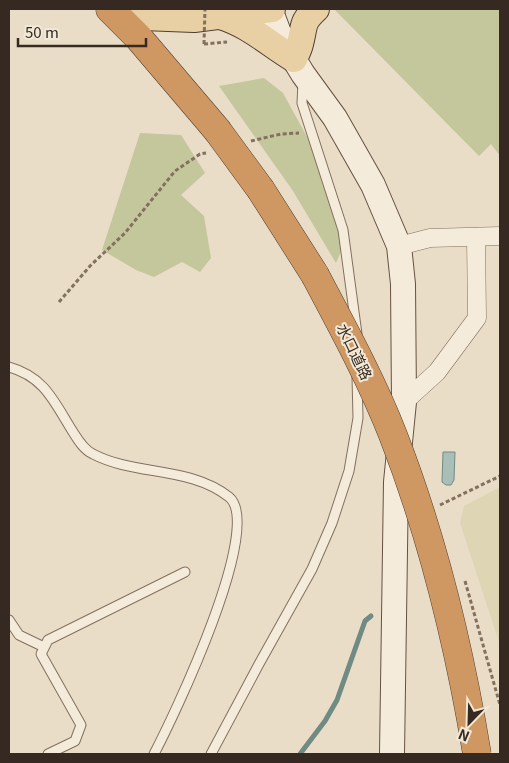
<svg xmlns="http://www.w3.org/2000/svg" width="509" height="763" viewBox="0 0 509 763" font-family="Georgia,'Noto Sans JP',serif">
<rect width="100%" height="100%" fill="#e9ddc7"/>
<path fill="#ded5b5" d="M500,487v158l-40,-122 4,-17z"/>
<g fill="#c4c69c">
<path d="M334,9h166v147l-9,-12 -12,12z"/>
<path d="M264,78l19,15 35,64 31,76 -13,30 -43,-72 -74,-105z"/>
<path d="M140,133l41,2 24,38 -24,22 23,21 7,42 -11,14 -18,-10 -28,15 -18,-7 -34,-20z"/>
</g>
<path fill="#a8beb6" stroke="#6f8b83" d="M443,452h12l-1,28 -3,5h-5l-4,-3z"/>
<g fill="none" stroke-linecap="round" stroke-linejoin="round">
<path stroke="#6f8b83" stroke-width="5" d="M300,754l25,-33 12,-21 28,-79 6,-5"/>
<defs>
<g id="lane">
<path d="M303,82l-1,21 41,127 14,104"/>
<path d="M9,367c36,10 45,35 64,65 5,8 11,18 20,22 42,22 97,12 136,43 36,29 -56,221 -75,257"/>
<path d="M9,620l10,15 25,12"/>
<path d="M48,754l27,-13 6,-16 -40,-71 7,-14 137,-68"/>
<path d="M211,754l48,-90 53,-95 20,-46 17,-52 9,-53 -1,-41"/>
</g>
<g id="street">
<path d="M399,246l31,-8 70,-2"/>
<path d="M404,402l33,-30 40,-54 -1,-81"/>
</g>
<path id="secondary" d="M270,9l11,29 22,36 32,44 38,67 26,61 4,38 1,118 -8,80 -4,272"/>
<g id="primary">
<path d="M112,9l31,8 51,2 78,-10"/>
<path d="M220,16c28,8 49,28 74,43 2,-5 5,-10 6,-15 5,-19 1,-21 16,-35"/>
</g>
<g id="highway">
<path d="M110,9l28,28 79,93"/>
<path d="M261,190l54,85"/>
</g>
</defs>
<use href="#lane" stroke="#83705f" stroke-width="11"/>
<use href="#street" stroke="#83705f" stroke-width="19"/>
<use href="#secondary" stroke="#655142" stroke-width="26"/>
<use href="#primary" stroke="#513f32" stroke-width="28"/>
<use href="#highway" stroke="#513f32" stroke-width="29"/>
<g stroke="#83705f" stroke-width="3" stroke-dasharray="4 2.5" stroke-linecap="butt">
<path d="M204,44l23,-2"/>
<path d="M251,141l30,-7 18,-1"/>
<path d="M59,302l31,-36 35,-33 50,-62 25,-17 6,-1"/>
<path d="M440,505l60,-29"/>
<path d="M465,581l35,124"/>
</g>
<use href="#lane" stroke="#f5ebda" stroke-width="9"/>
<use href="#street" stroke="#f5ebda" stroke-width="18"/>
<use href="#secondary" stroke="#f5ebda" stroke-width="24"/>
<use href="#primary" stroke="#e8cfa4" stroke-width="26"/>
<use href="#highway" stroke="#cf9862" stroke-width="28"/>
<defs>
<g id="highway-bridge">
<path d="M217,130l44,60"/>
<path d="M315,275c27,51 57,106 78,160 40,103 66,210 84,319"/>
</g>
</defs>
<use href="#highway-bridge" stroke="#513f32" stroke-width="29" stroke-linecap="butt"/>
<path stroke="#83705f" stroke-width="3" stroke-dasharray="4 2.5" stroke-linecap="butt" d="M204,44l1,-35"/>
<use href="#highway-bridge" stroke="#cf9862" stroke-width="28"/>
</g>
<g text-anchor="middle" stroke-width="4" stroke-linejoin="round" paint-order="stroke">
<g font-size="15" fill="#352921" stroke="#f2e8d6">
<text transform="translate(354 352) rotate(64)" y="5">水口道路</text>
</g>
</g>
<rect width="509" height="763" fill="none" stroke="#352921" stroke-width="20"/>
<g transform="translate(469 723) rotate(203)" stroke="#f2e8d6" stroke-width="4" paint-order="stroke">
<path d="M0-4L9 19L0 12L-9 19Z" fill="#352921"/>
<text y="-8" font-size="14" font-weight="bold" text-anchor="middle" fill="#352921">N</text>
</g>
<path d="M18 38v8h128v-8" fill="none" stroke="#352921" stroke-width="2.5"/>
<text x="25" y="38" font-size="15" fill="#352921" stroke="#f2e8d6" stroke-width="4" paint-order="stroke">50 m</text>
</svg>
